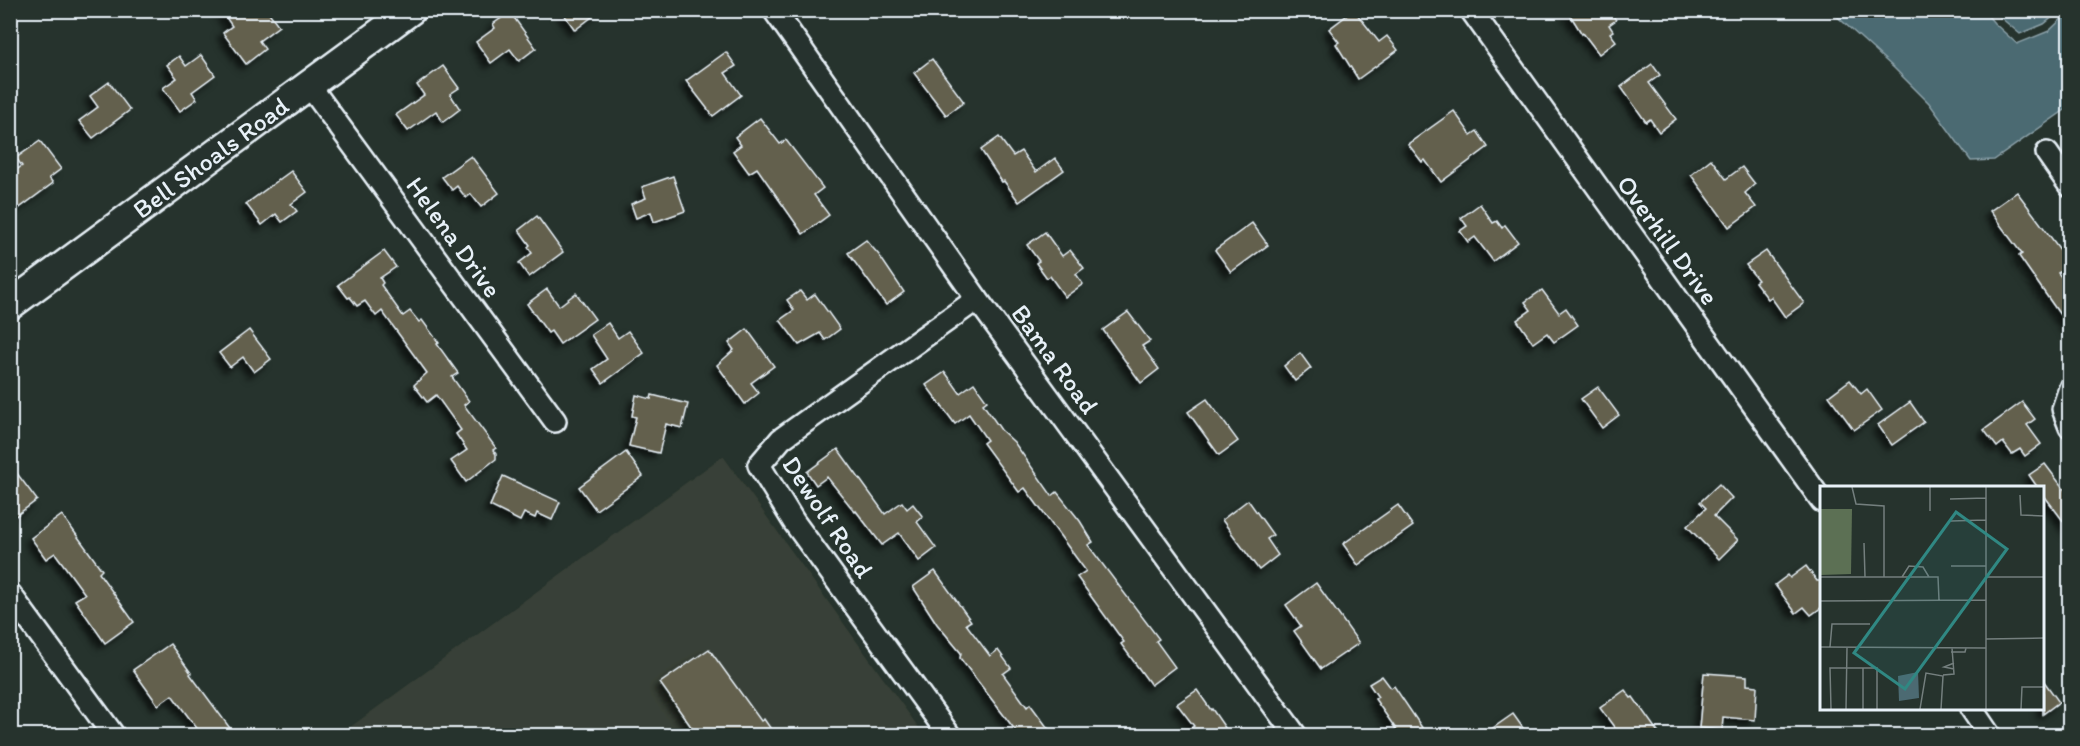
<svg xmlns="http://www.w3.org/2000/svg" width="2080" height="746" viewBox="0 0 2080 746" font-family="Itim,sans-serif">
<defs>
<filter id="shadow"><feDropShadow dx="-5.5" dy="5.5" stdDeviation="3" flood-color="#0009"/></filter>
</defs>
<rect width="100%" height="100%" fill="#26332d"/>
<filter id="ink" filterUnits="userSpaceOnUse"><feTurbulence type="fractalNoise" baseFrequency=".0167" numOctaves="2"/><feDisplacementMap in="SourceGraphic" scale="12" xChannelSelector="R" yChannelSelector="G"/><feConvolveMatrix kernelMatrix="1 2 1 2 8 2 1 2 1" color-interpolation-filters="sRGB"/></filter>
<g filter="url(#ink)">
<path fill="#394137" d="M723,456l201,279 -586,1z"/>
<g fill="#4c6a72" stroke="#8aa0a8" stroke-width="1.5">
<path d="M1831,11h153l10,12 23,21 32,-13 20,-19v95l-75,53 -23,1 -42,-58 -35,-35z"/>
<path d="M1995,11h65l-16,13 -24,10 -20,-17z"/>
</g>
<g fill="#64614e" stroke="#e8f1f8" stroke-width="1.5" filter="url(#shadow)">
<path d="M221,10h46l12,16 -20,15 6,8 -19,15 -23,-31 9,-7z"/>
<path d="M561,10h40l-26,20z"/>
<path d="M1354,10l25,32 8,-6 11,14 -40,29 -22,-35 3,-2 -10,-13z"/>
<path d="M1567,10h42l7,10 -7,5 4,6 -3,2 6,8 -17,13 -16,-21 -1,1z"/>
<path d="M510,12l26,36 -17,13 -9,-12 -19,14 -15,-21 19,-14 -2,-4z"/>
<path d="M726,52l10,14 -11,7 16,22 -28,21 -27,-35z"/>
<path d="M201,55l14,20 -23,17 5,7 -17,12 -17,-23 14,-10 -10,-13 12,-9 7,10z"/>
<path d="M932,59l32,43 -18,13 -32,-42z"/>
<path d="M1652,64l8,11 -11,8 27,36 -17,13 -9,-13 -4,3 -25,-35z"/>
<path d="M443,66l16,22 -9,6 10,15 -17,13 -7,-11 -28,20 -12,-16 28,-20 -7,-10z"/>
<path d="M109,82l21,28 -37,28 -14,-17 19,-14 -8,-11z"/>
<path d="M1454,111l17,24 6,-4 11,16 -47,35 -16,-22 -3,2 -14,-18z"/>
<path d="M760,118l20,26 6,-4 37,48 -9,7 15,20 -26,19 -46,-66 -8,5 -16,-22 8,-6 -6,-8z"/>
<path d="M999,137l14,19 8,-5 15,21 19,-14 9,12 -45,32 -15,-21 -2,1 -21,-32z"/>
<path d="M40,141l21,28 -12,9 4,5 -43,32v-41l12,-8 -6,-8z"/>
<path d="M471,156l28,37 -18,14 -10,-13 -5,4 -9,-12 -5,4 -10,-13z"/>
<path d="M1711,159l15,20 16,-12 13,17 -10,9 11,14 -27,20 -38,-52z"/>
<path d="M291,171l16,21 -16,12 6,7 -15,11 -6,-8 -14,11 -16,-21z"/>
<path d="M673,176l12,35 -31,11 -3,-10 -15,6 -5,-14 15,-6 -4,-11z"/>
<path d="M2017,192l53,71v2l-12,8 12,15v41l-51,-73 3,-2 -32,-43z"/>
<path d="M1480,204l13,19 4,-2 5,7 3,-3 13,17 -25,19 -18,-24 -7,5 -8,-11 7,-5 -6,-8z"/>
<path d="M537,216l26,36 -34,25 -10,-14 13,-10 -4,-6 2,-2 -11,-15z"/>
<path d="M1252,223l16,22 -37,27 -16,-22z"/>
<path d="M1045,232l17,24 8,-6 14,18 -8,6 7,10 -18,13 -15,-21 -3,2 -11,-15 3,-2 -12,-16z"/>
<path d="M866,240l13,15 25,37 -18,13 -38,-52z"/>
<path d="M384,251l12,16 -16,11 3,5 -2,2 22,31 7,-5 9,11 3,-2 17,23 -2,1 21,29 -6,4 17,24 -5,4 32,43 -3,2 3,4v5l-30,23 -15,-21 16,-11 -11,-16 5,-4 -25,-35 -9,7 -13,-17 13,-12 -45,-62 -6,5 -11,-15 -8,5 -7,-9 -2,1 -10,-13z"/>
<path d="M1766,251l38,52 -19,14 -14,-20 -3,2 -13,-17 3,-2 -12,-15z"/>
<path d="M547,289l12,17 17,-13 19,26 -35,25 -9,-13 -3,2 -21,-29z"/>
<path d="M1542,290l17,23 7,-5 12,17 -24,17 -7,-9 -14,10 -16,-23 14,-10 -6,-8z"/>
<path d="M800,291l7,9 8,-6 25,35 -15,11 -5,-7 -21,12 -19,-25 14,-10 -7,-10z"/>
<path d="M1128,312l22,29 -8,5 17,23 -18,14 -38,-53z"/>
<path d="M608,323l10,15 10,-7 16,22 -41,30 -10,-14 14,-10 -16,-24z"/>
<path d="M747,329l27,37 -23,17 8,10 -14,11 -28,-39 17,-15 -5,-7z"/>
<path d="M249,330l22,29 -17,13 -11,-15 -13,10 -11,-14z"/>
<path d="M1300,353l11,15 -16,13 -11,-15z"/>
<path d="M945,372l15,21 14,-10 13,18 -4,3 18,26 13,12 38,54 5,-4 23,29 13,21 -5,3 71,94 -3,2 19,26 -24,18 -30,-41 3,-2 -47,-65 9,-6 -61,-83 -6,4 -36,-49 4,-3 -18,-26 -14,10 -29,-39z"/>
<path d="M1850,380l11,14 6,-5 15,21 -28,20 -25,-34z"/>
<path d="M1598,387l21,28 -17,13 -21,-29z"/>
<path d="M636,395l15,4 1,-4 36,9 -6,24 -16,-4 -7,29 -30,-7 7,-29 -4,-1z"/>
<path d="M1207,399l31,42 -19,14 -31,-43z"/>
<path d="M1910,402l14,20 -32,23 -14,-20z"/>
<path d="M2022,402l13,17 -8,6 14,19 -16,12 -5,-7 -8,5 -9,-12 -6,5 -13,-17z"/>
<path d="M838,449l47,65 17,-12 5,7 6,-5 10,13 -6,5 19,26 -17,13 -20,-28 -17,12 -26,-34 -1,1 -28,-35 -11,8 -9,-13z"/>
<path d="M626,452l17,24 -47,34 -17,-23z"/>
<path d="M10,464l27,36 -27,20z"/>
<path d="M2045,464l25,33v33l-27,-36v-6h-5l-9,-13z"/>
<path d="M503,476l57,26 -8,18 -15,-7 -2,5 -11,-5 -4,8 -30,-15z"/>
<path d="M1719,484l13,14 -18,18 24,24 -19,19 -32,-33 19,-18 -6,-6z"/>
<path d="M1248,500l25,35 -6,4 11,16 -19,15 -37,-50z"/>
<path d="M1398,505l15,21 -55,39 -15,-21z"/>
<path d="M62,515l40,55 -3,3 35,49 -29,21 -30,-43 10,-6 -30,-41 -9,6 -15,-21z"/>
<path d="M1806,566l11,15h5v26l-11,8 -7,-8 -8,6 -21,-28 13,-10 2,3z"/>
<path d="M935,571l36,50 -5,3 24,32 8,-6 13,18 -8,6 24,33 3,-3 23,31h-34l-59,-77 1,-5 -24,-29 -24,-37z"/>
<path d="M1316,583l43,60 -38,26 -27,-38 7,-5 -15,-21z"/>
<path d="M170,644l21,29 -1,1 45,61h-33l-30,-40 -14,10 -25,-35z"/>
<path d="M709,649l52,72 3,-2 11,16h-78l-37,-52z"/>
<path d="M1704,673l43,3v9l10,1 -2,34 -32,-3 -1,13 -23,-2z"/>
<path d="M1382,676l9,12 3,-2 33,49h-27l-25,-36 3,-2 -9,-13z"/>
<path d="M2043,680l16,22 -16,12z"/>
<path d="M1197,690l14,20 1,-1 18,26h-49l13,-9 -17,-22z"/>
<path d="M1625,690l6,8 2,-1 27,38h-40l-20,-27z"/>
<path d="M1513,714l15,21h-45z"/>
</g>
<g fill="none" stroke-linecap="round" stroke-linejoin="round">
<defs>
<g id="street">
<path d="M774,10l203,289 319,437"/>
<path d="M1471,10l351,491"/>
<path d="M309,85l246,336"/>
<path d="M2047,153l23,33"/>
<path d="M2070,388l-7,21 7,18"/>
<path d="M10,594l104,142"/>
<path d="M1971,708l19,28"/>
<path d="M950,736l-156,-214 -35,-57 22,-26 196,-140"/>
</g>
<g id="secondary">
<path id="s1" d="M10,305l401,-295"/>
</g>
</defs>
<use href="#street" stroke="#e8f1f8" stroke-width="26"/>
<use href="#secondary" stroke="#e8f1f8" stroke-width="33"/>
<use href="#street" stroke="#26332d" stroke-width="21"/>
<use href="#secondary" stroke="#26332d" stroke-width="28"/>
</g>
</g>
<g text-anchor="middle" stroke-width="5" stroke-linejoin="round" paint-order="stroke">
<g font-size="26" fill="#e8f1f8" stroke="#26332d">
<text dy="9" stroke="none"><textPath href="#s1" startOffset="249">Bell Shoals Road</textPath></text>
<text transform="translate(454 237) rotate(54)" y="9">Helena Drive</text>
<text transform="translate(1668 240) rotate(54)" y="9">Overhill Drive</text>
<text transform="translate(1055 359) rotate(54)" y="9">Bama Road</text>
<text transform="translate(828 517) rotate(56)" y="9">Dewolf Road</text>
</g>
</g>
<g transform="translate(1820 486)">
<rect width="224" height="224" fill="#26332d"/>
<path d="M0,23h32l-1,65 -31,1z" fill="#5c7054"/>
<path d="M98,186l1,26 -20,3 -1,-25z" fill="#4c6a72"/>
<path fill="none" stroke="#747f7e" stroke-width="1.5" d="M32,1l4,17 28,2v71M110,1v24M166,1v222M200,9l1,20 23,1M130,13l36,-1M131,35l35,-1M44,57l1,34M131,80h35M0,91h118l1,23M82,91l7,-11 14,1 6,10M166,91h58M0,115l166,-1M166,153l58,-1M0,161l166,1M10,161l2,-23h38M131,166h14l1,-4M134,177l-10,4 10,2M43,182v41M123,189l11,-1 -2,-26M11,223l-1,-41h47v41M26,223l1,-62M100,223l6,-36 17,3 -2,33M201,223l1,-22h22"/>
<path fill="#308883" fill-opacity="0.15" stroke="#308883" stroke-width="3" d="M136,26l51,37 -102,140 -51,-36z"/>
<rect width="224" height="224" fill="none" stroke="#e8f1f8" stroke-width="3"/>
</g>
<rect width="2080" height="746" fill="none" stroke="#26332d" stroke-width="36"/>
<rect x="18" y="18" width="2044" height="710" fill="none" stroke="#e8f1f8" stroke-width="2" filter="url(#ink)"/>
</svg>
